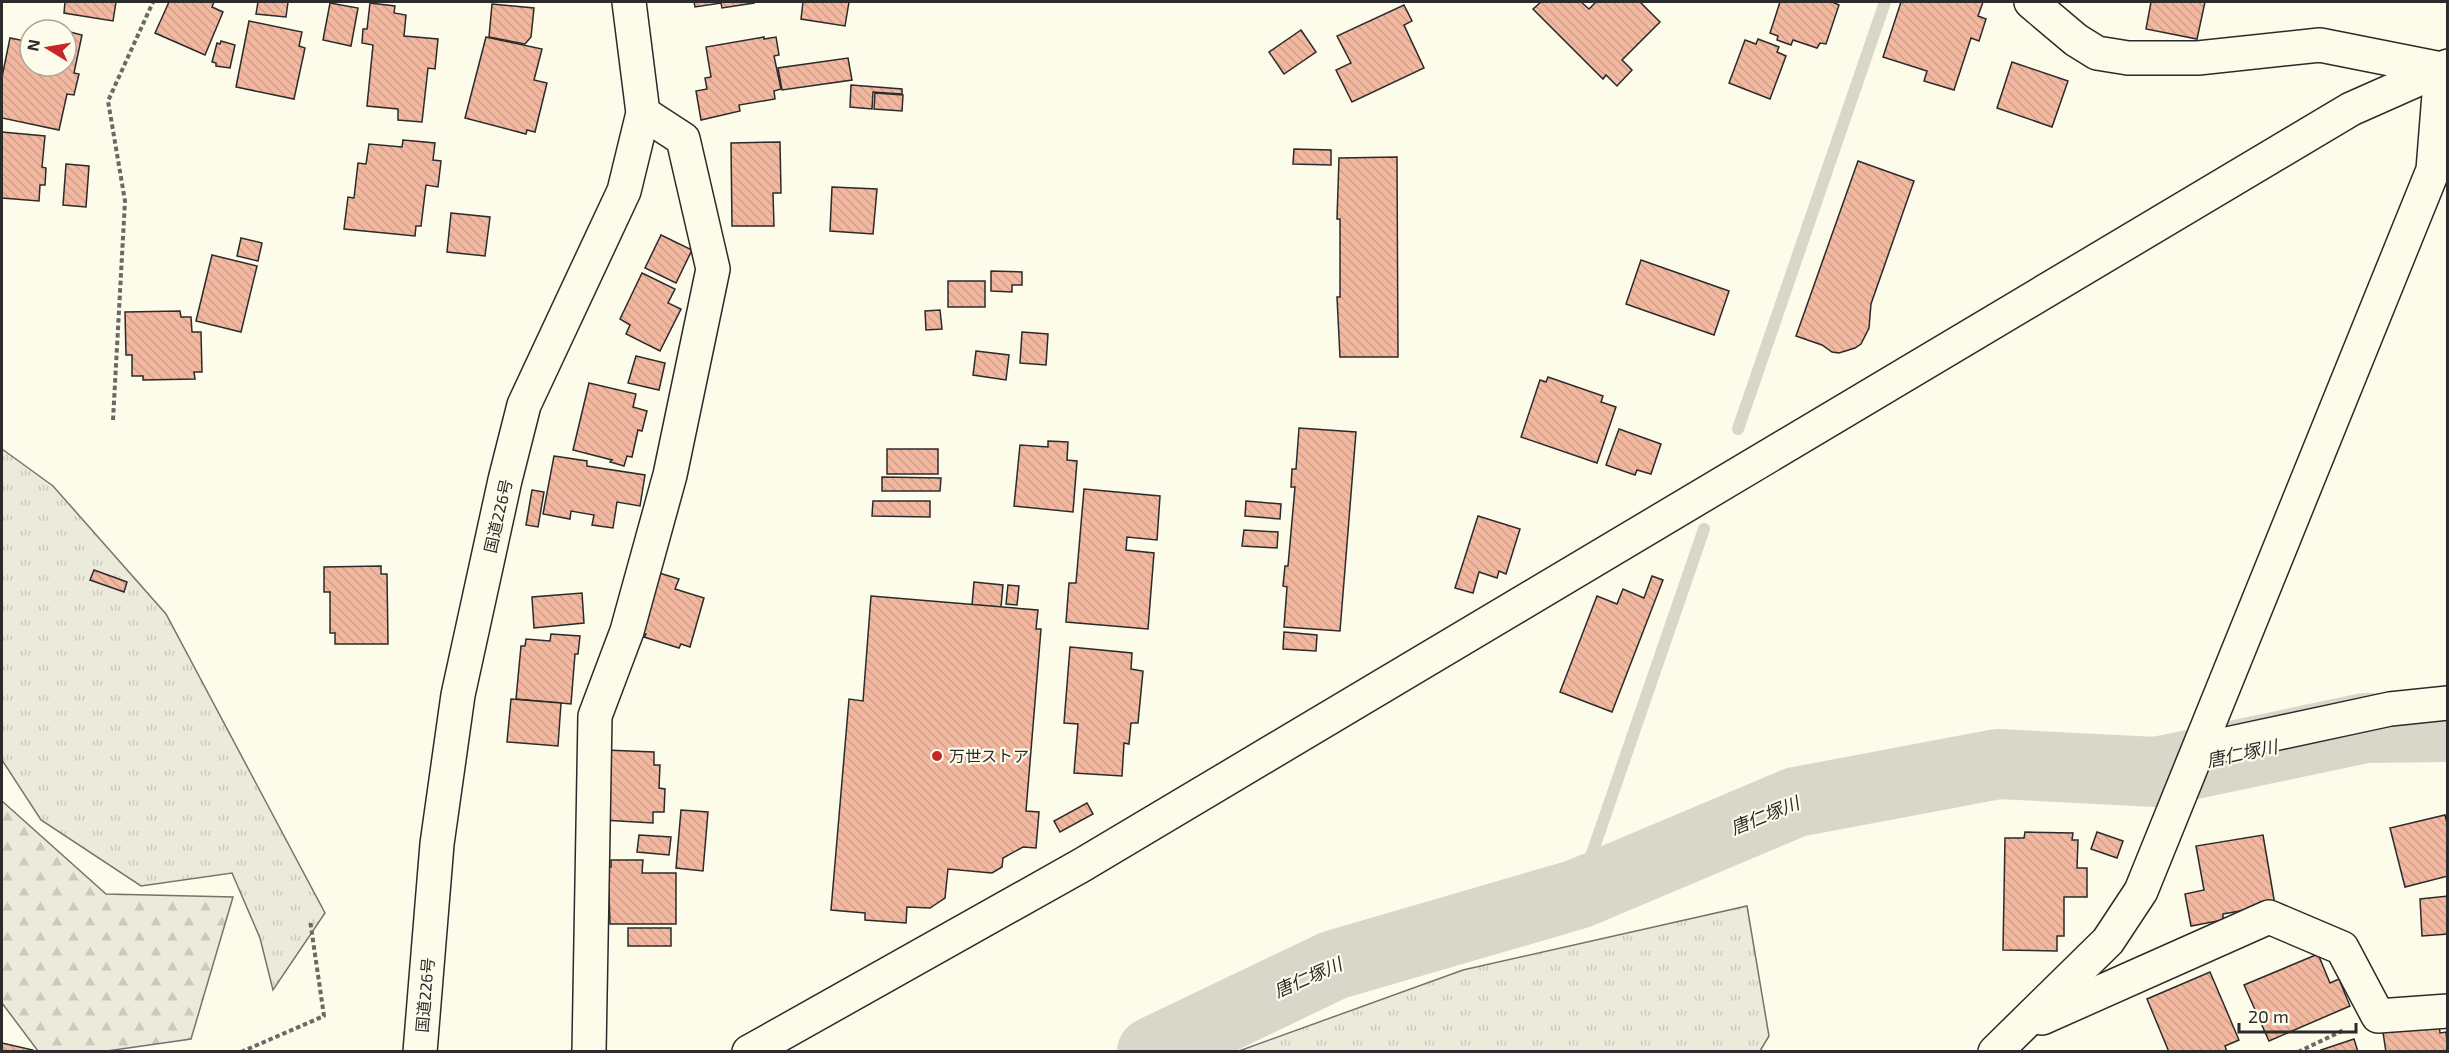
<svg xmlns="http://www.w3.org/2000/svg" width="2449" height="1053" viewBox="0 0 2449 1053" font-family="'Exo 2','Noto Sans JP',sans-serif">
<defs>
<pattern id="forest-firs" width="22" height="20" patternUnits="userSpaceOnUse" patternTransform="scale(1.5)"><rect width="22" height="20" fill="#ecebdb"/><path d="M5 1l3.5 6h-7zM16 11l3.5 6h-7z" fill="#cbcabc"/></pattern>
<pattern id="park-tufts" width="24" height="20" patternUnits="userSpaceOnUse" patternTransform="scale(1.5)"><rect width="24" height="20" fill="#ecebdb"/><path d="M3 7l-1-3M5 7V3M7 7l1-3M15 17l-1-3M17 17v-4M19 17l1-3" fill="none" stroke="#cbcabc"/></pattern>
<pattern id="building-back-hatch" width="6" height="6" patternUnits="userSpaceOnUse" patternTransform="scale(1.5)"><rect width="6" height="6" fill="#f2b8a0"/><path d="M-1 5l2 2M0 0l6 6M5-1l2 2" fill="none" stroke="#d09e8a"/></pattern>
</defs>
<rect width="100%" height="100%" fill="#fdfbea"/>
<path fill="url(#forest-firs)" stroke="#74746e" stroke-width="1.5" d="M2,801l104,93 127,3 -42,142 -84,12h-69l-36,-48z"/>
<g fill="url(#park-tufts)" stroke="#74746e" stroke-width="1.5">
<path d="M2,449l51,37 113,128 159,299 -52,77 -13,-52 -28,-65 -91,13 -100,-66 -39,-60z"/>
<path d="M1747,906l22,130 -9,15h-521l224,-81z"/>
</g>
<g fill="none" stroke-linecap="round" stroke-linejoin="round">
<g stroke="#d8d7c9" stroke-width="12">
<path d="M1738,429l147,-427"/>
<path d="M1578,894l126,-365"/>
</g>
<path stroke="#d8d7c9" stroke-width="70" d="M1152,1052l182,-87 244,-71 218,-92 202,-38 158,8 209,-44 83,-1"/>
</g>
<g fill="url(#building-back-hatch)" stroke="#2b2b2b" stroke-width="1.5">
<path d="M65,2h51l-3,19 -49,-8z"/>
<path d="M169,2h45l-2,5 11,5 -18,43 -50,-22z"/>
<path d="M258,2h30l-2,15 -30,-3z"/>
<path d="M694,2h60v1l-32,5 -1,-5 -26,4z"/>
<path d="M803,2h46l-4,24 -44,-7z"/>
<path d="M1541,2h40l8,7 7,-7h44l20,20 -38,38 10,10 -15,16 -11,-11 -3,4 -70,-70z"/>
<path d="M1780,2h52l7,3 -13,39 -6,-1 -3,5 -24,-8 -2,5 -14,-5 1,-4 -8,-3z"/>
<path d="M1901,2h82l-5,14 8,3 -7,22 -8,-3 -17,52 -30,-9 3,-10 -44,-14z"/>
<path d="M2151,2h54l-8,37 -51,-10z"/>
<path d="M330,3l28,5 -7,38 -28,-6z"/>
<path d="M370,3l25,3 -1,7 12,2 -2,21 34,3 -3,30 -7,-1 -6,54 -24,-2v-11l-31,-3 6,-61 -11,-2 1,-14h4z"/>
<path d="M492,4l42,4 -3,29 -6,7 -36,-7z"/>
<path d="M1404,5l8,16 -8,4 20,43 -72,34 -16,-32 15,-7 -14,-27z"/>
<path d="M249,21l53,11 -3,14 6,2 -11,51 -58,-12z"/>
<path d="M1301,30l15,22 -32,22 -15,-22z"/>
<path d="M66,31l16,4 -8,38 5,1 -5,21 -7,-1 -8,36 -57,-12v-41l8,-39 20,4v24h36z"/>
<path d="M486,37l56,12 -8,31 13,3 -12,49 -8,-2 -1,4 -61,-16z"/>
<path d="M764,37v2l12,-2 3,18 -5,1 7,33 -7,2 1,8 -36,6 1,6 -39,9 -5,-29 11,-2 -2,-11 6,-1 -5,-30z"/>
<path d="M1758,39l21,8 -2,5 9,4 -16,43 -41,-16 16,-43 11,4z"/>
<path d="M221,41l14,4 -5,23 -14,-2v-3l-4,-1 5,-19 3,1z"/>
<path d="M848,58l4,22 -70,10 -4,-22z"/>
<path d="M2012,62l56,19 -16,46 -55,-19z"/>
<path d="M851,85l51,4v5l-29,-2 -1,17 -22,-2z"/>
<path d="M875,93l28,2 -1,16 -28,-2z"/>
<path d="M2,132l43,4 -3,31 4,1 -1,17h-5l-1,16 -37,-3z"/>
<path d="M403,140l32,3 -2,17 8,1 -3,26 -12,-2 -5,41h-5l-1,10 -71,-7 4,-32 6,1 4,-35 8,1 3,-20 33,3z"/>
<path d="M780,142l1,51h-8l1,33h-42l-1,-83z"/>
<path d="M1294,149l37,1v15l-38,-1z"/>
<path d="M1397,157l1,200h-58l-3,-60h3v-78h-3l2,-61z"/>
<path d="M1858,161l56,20 -43,123 -2,24 -8,16 -6,4 -16,5 -7,-1 -10,-7 -26,-9z"/>
<path d="M66,164l23,2 -3,41 -23,-2z"/>
<path d="M832,187l45,2 -4,45 -43,-3z"/>
<path d="M451,213l39,4 -5,39 -38,-4z"/>
<path d="M661,235l31,15 -16,33 -31,-15z"/>
<path d="M241,238l21,5 -4,18 -21,-5z"/>
<path d="M212,255l45,11 -16,66 -45,-11z"/>
<path d="M1641,260l88,31 -15,44 -88,-31z"/>
<path d="M991,271l31,1v13h-10v7l-21,-1z"/>
<path d="M642,273l33,16 -7,14 13,6 -21,42 -34,-17 4,-9 -10,-6z"/>
<rect x="948" y="281" width="37" height="26"/>
<path d="M940,310l2,19 -16,1 -1,-19z"/>
<path d="M180,311l1,6h10l1,15h9l1,40h-8l1,7 -52,1v-4h-11v-21h-6l-1,-43z"/>
<path d="M1022,332l26,2 -2,31 -26,-2z"/>
<path d="M976,351l33,4 -3,25 -33,-5z"/>
<path d="M636,356l29,7 -6,27 -31,-7z"/>
<path d="M1548,377l55,19 -2,6 15,5 -19,56 -76,-26 19,-57 6,2z"/>
<path d="M589,383l47,11 -3,13 14,4 -5,20 -4,-1 -6,27 -5,-1 -3,10 -14,-4 2,-2 -39,-10z"/>
<path d="M1299,428l57,4 -16,199 -56,-4 3,-40 -4,-1 2,-20h3l7,-79h-4l1,-18h4z"/>
<path d="M1619,429l42,15 -10,30 -14,-4 -2,5 -29,-10z"/>
<path d="M1048,441l20,1 -1,18 10,1 -4,51 -59,-6 6,-61 28,2z"/>
<rect x="887" y="449" width="51" height="25"/>
<path d="M554,456l33,5v5l58,9 -5,31 -23,-4 -4,26 -21,-3 2,-10 -23,-4 -1,8 -27,-5z"/>
<path d="M882,477l59,1 -1,13h-58z"/>
<path d="M1084,489l76,7 -3,44 -30,-3 -1,13 28,3 -6,76 -82,-7 3,-39h7z"/>
<path d="M532,490l12,2 -6,35 -12,-2z"/>
<path d="M873,501h57v16l-58,-1z"/>
<path d="M1246,501l35,3 -1,15 -35,-3z"/>
<path d="M1478,516l42,13 -14,45 -7,-3 -2,7 -18,-6 -6,21 -18,-5z"/>
<path d="M1244,530l34,2 -1,16 -35,-2z"/>
<path d="M381,566v8h6l1,70h-53v-11h-5v-41h-6v-25z"/>
<path d="M94,570l33,12 -3,10 -34,-12z"/>
<path d="M656,572l23,7 -4,10 29,9 -14,49 -9,-3 -2,4 -35,-11 2,-3 -7,-1z"/>
<path d="M1652,576l11,4 -51,132 -52,-20 37,-96 20,8 6,-15 21,9z"/>
<path d="M974,582l29,3 -2,22 -29,-2z"/>
<path d="M1008,585l11,1 -2,19 -11,-1z"/>
<path d="M582,593l2,30 -50,5 -2,-31z"/>
<path d="M871,596l167,14 -2,19h5l-15,182 13,1 -3,36 -13,-1 -20,11 -1,9 -10,6 -44,-4 -3,29 -15,10 -23,-1 -1,16 -41,-3v-7l-34,-3 18,-211 14,2z"/>
<path d="M1284,632l33,3 -1,16 -33,-2z"/>
<path d="M551,634l29,2 -2,18h-3l-4,50 -55,-5 5,-53h4l1,-7 24,2z"/>
<path d="M1070,647l62,6 -1,16 12,2 -5,52h-7l-2,21 -5,-1 -2,33 -48,-3 4,-49 -14,-1z"/>
<path d="M511,699l50,4 -3,43 -51,-4z"/>
<path d="M605,750l49,2v13h6l-1,23 6,1 -1,23h-11v11l-51,-3z"/>
<path d="M1087,803l6,11 -33,18 -6,-11z"/>
<path d="M681,810l27,2 -5,59 -27,-3z"/>
<path d="M2445,815l3,12v49l-43,11 -15,-59z"/>
<path d="M2025,832l48,1 -1,7h6l-1,28h10v29h-23v39h-7v15l-54,-1 2,-112h19z"/>
<path d="M2097,832l26,9 -6,17 -26,-9z"/>
<path d="M639,835l32,2 -2,18 -32,-3z"/>
<path d="M2263,835l12,70 -52,9v6l-32,6 -6,-32 19,-4 -8,-44z"/>
<path d="M611,860h32l-1,13h34v51h-66l-2,-58 3,1z"/>
<path d="M2448,896v38l-26,2 -2,-37z"/>
<rect x="628" y="928" width="43" height="18"/>
<path d="M2318,954l12,29 9,-4 11,27 -81,35 -25,-56z"/>
<path d="M2210,972l29,68 -14,6 2,6h-58l-22,-53z"/>
<path d="M2438,1017l2,16 6,-1 2,20h-62l-4,-26z"/>
<path d="M2354,1039l4,13h-36l-1,-2z"/>
<path d="M2,1043l31,7v2h-31z"/>
</g>
<g fill="none" stroke-linecap="round" stroke-linejoin="round">
<defs>
<g id="minor">
<path d="M2199,750l191,-41 58,-6"/>
<path d="M2042,1018l227,-101 73,31 36,68 70,-5"/>
<path d="M589,1052l6,-336 32,-85 43,-156 43,-206 -30,-130 -40,-26"/>
<path d="M1995,1052l113,-111 33,-50 292,-721 8,-101 -121,-24 -122,13h-70l-31,-5 -21,-13 -45,-38"/>
</g>
<path id="tertiary" d="M749,1052l333,-187 1269,-756 97,-43"/>
<path id="trunk" d="M420,1052l17,-208 21,-149 47,-215 19,-75 100,-214 19,-78 -14,-111"/>
</defs>
<use href="#minor" stroke="#2b2b2b" stroke-width="36"/>
<use href="#tertiary" stroke="#2b2b2b" stroke-width="36"/>
<use href="#trunk" stroke="#2b2b2b" stroke-width="36"/>
<g stroke="#6a6964" stroke-width="4" stroke-dasharray="4.5 3" stroke-linecap="butt">
<path d="M113,420l12,-219 -17,-100 45,-99"/>
<path d="M241,1052l83,-36 -14,-96"/>
<path d="M2298,1052l46,-22"/>
</g>
<use href="#minor" stroke="#fdfbea" stroke-width="33"/>
<use href="#tertiary" stroke="#fdfbea" stroke-width="33"/>
<use href="#trunk" stroke="#fdfbea" stroke-width="33"/>
</g>
<circle fill="#c62828" stroke="#fdfbea" stroke-width="2" cx="937" cy="756" r="6"/>
<g text-anchor="middle" stroke-width="4.5" stroke-linejoin="round" paint-order="stroke">
<g font-size="16" fill="#2b2b2b" stroke="#fdfbea">
<text transform="translate(498 516) rotate(-77)" y="6">国道226号</text>
<text transform="translate(425 995) rotate(-85)" y="6">国道226号</text>
</g>
<g font-size="16" fill="#2b2b2b" stroke="#fdfbea" text-anchor="start">
<text x="949" y="762">万世ストア</text>
</g>
<g font-size="18" font-style="italic" fill="#2b2b2b" stroke="#fdfbea">
<text transform="translate(2242 754) rotate(-12)" y="6">唐仁塚川</text>
<text transform="translate(1765 816) rotate(-22)" y="6">唐仁塚川</text>
<text transform="translate(1308 978) rotate(-24)" y="6">唐仁塚川</text>
</g>
</g>
<rect width="2449" height="1053" fill="none" stroke="#2b2b2b" stroke-width="6"/>
<g transform="translate(48 48) rotate(281)"><circle r="28" fill="#fdfbea" stroke="#a9a89e" stroke-width="1.5"/>
<path d="M0-4.5L10 22L0 15L-10 22Z" fill="#c62828"/>
<text y="-9" font-size="16" font-weight="bold" text-anchor="middle" fill="#2b2b2b">N</text>
</g>
<path d="M2239 1023v9h117v-9" fill="none" stroke="#2b2b2b" stroke-width="3"/>
<text x="2248" y="1023" font-size="18" fill="#2b2b2b" stroke="#fdfbea" stroke-width="4.5" paint-order="stroke">20 m</text>
</svg>
